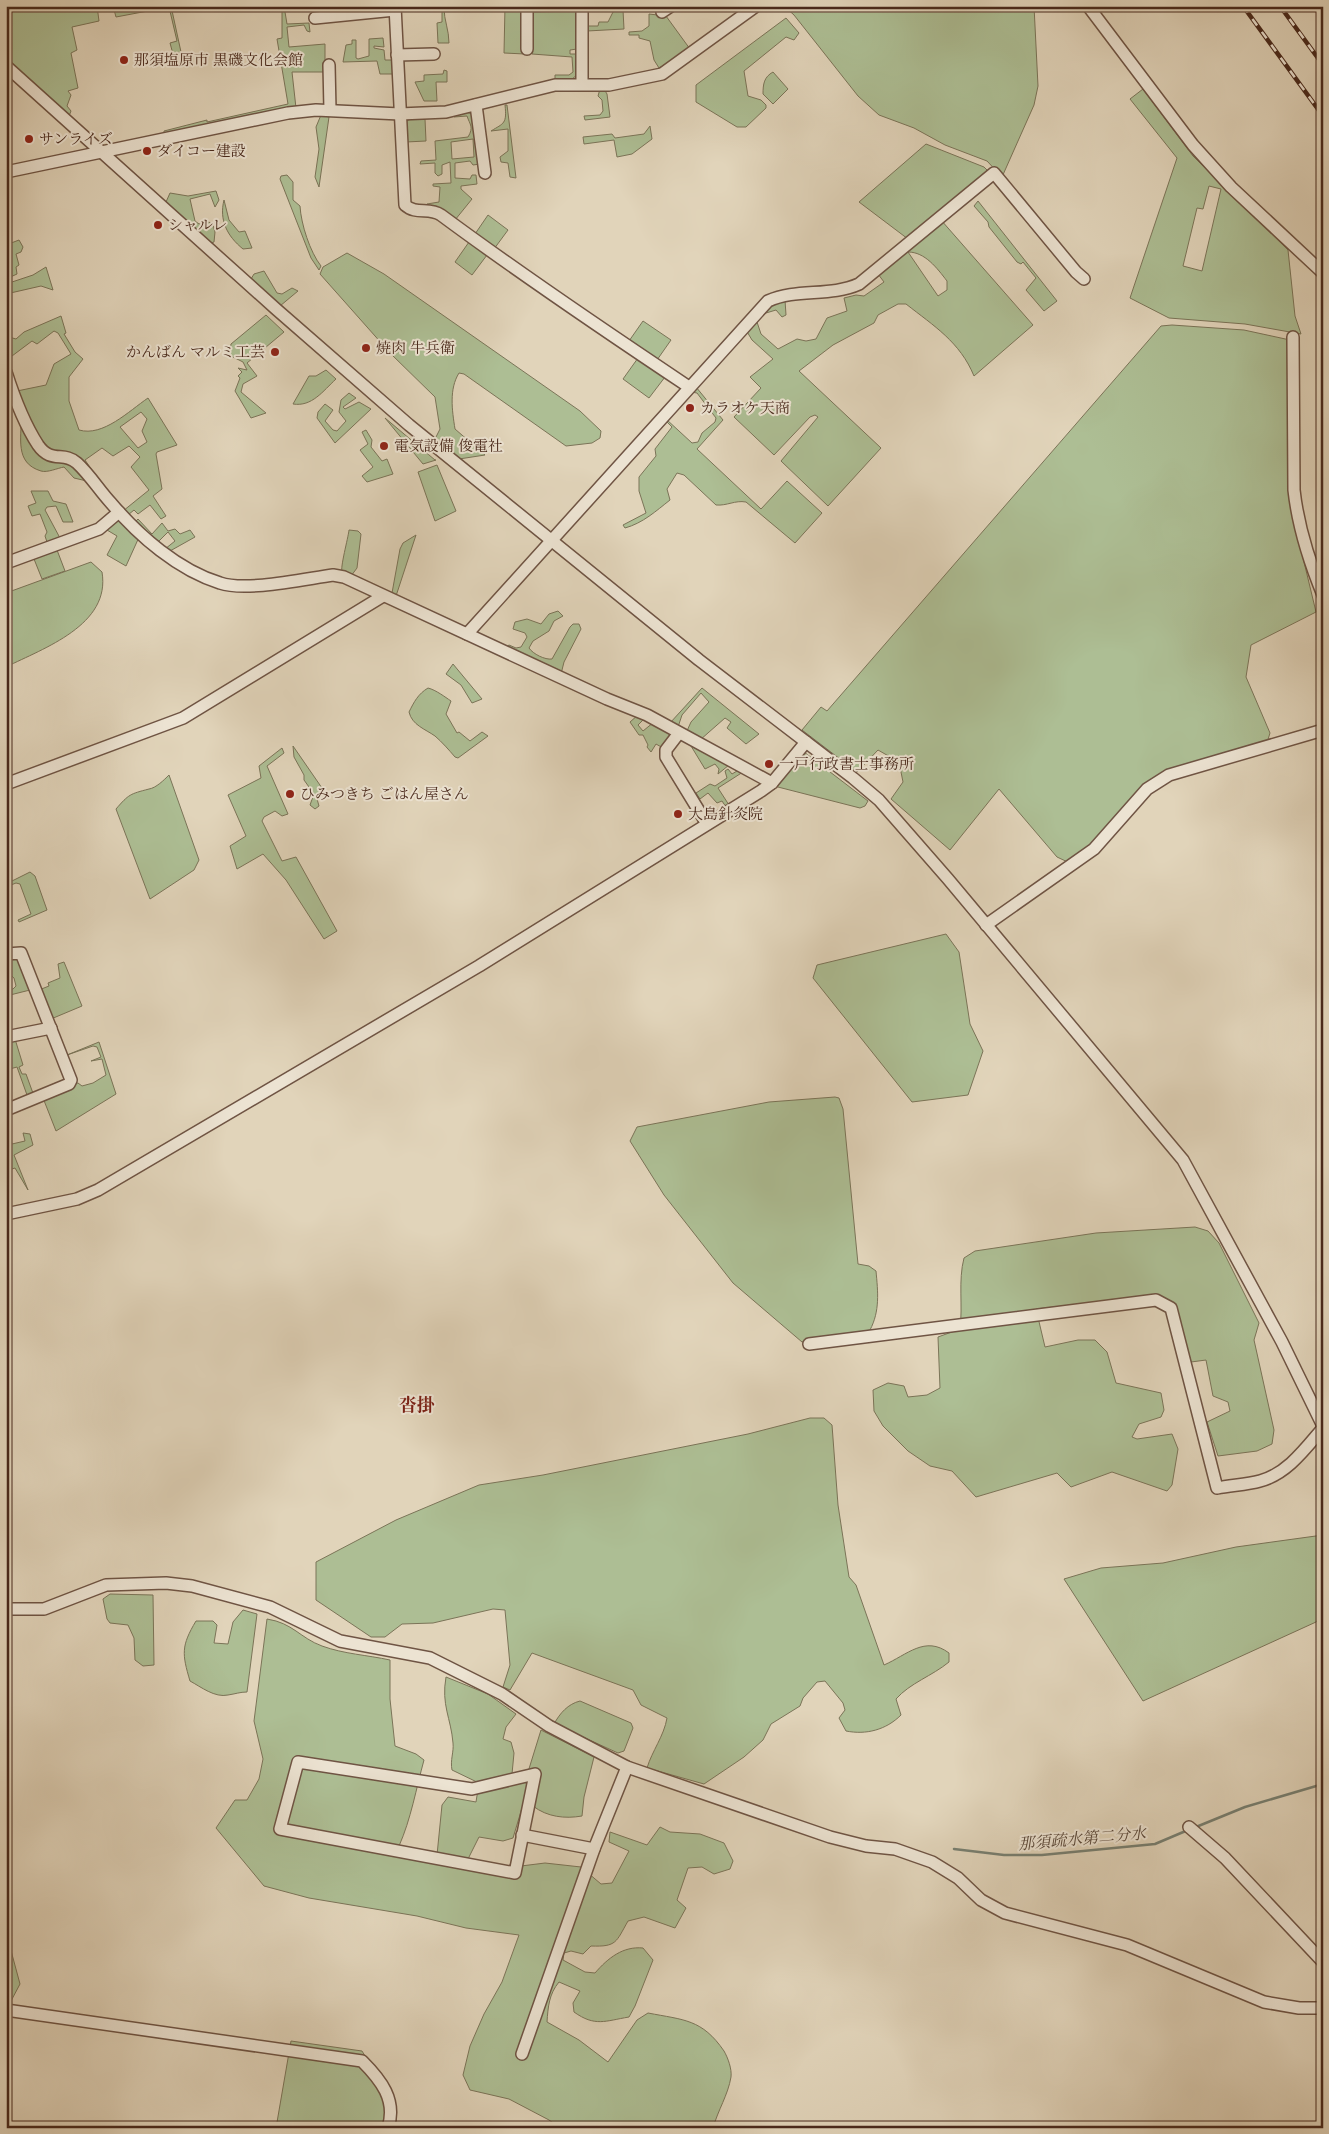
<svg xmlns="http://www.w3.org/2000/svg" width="1329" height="2134" viewBox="0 0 1329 2134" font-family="Cardo,'Noto Serif JP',serif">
<rect width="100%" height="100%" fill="#e1d4ba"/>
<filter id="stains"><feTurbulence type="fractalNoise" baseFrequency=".004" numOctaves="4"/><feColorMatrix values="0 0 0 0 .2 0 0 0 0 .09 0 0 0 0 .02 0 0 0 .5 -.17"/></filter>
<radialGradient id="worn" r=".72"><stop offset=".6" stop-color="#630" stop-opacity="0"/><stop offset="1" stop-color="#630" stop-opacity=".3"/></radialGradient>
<g fill="#adbe94" stroke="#7b7458" fill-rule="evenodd">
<path d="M6,6h91l2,15 -27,6 5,23 -6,3 7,35 -10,3 3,4 -4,11 4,5 -2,5 -63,-58z"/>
<path d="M113,6h58l10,46 -8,2 -3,-11 7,-2 -8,-34 -53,10z"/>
<path d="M282,6h2l3,18 22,-1 1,9 -3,-1 -3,-6 -17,2 2,20 36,-3v28h-33l4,36 -132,26v-3l43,-11v2l81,-18 -11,-65 5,-1z"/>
<path d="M505,6h20v48l-21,-1z"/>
<path d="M784,6h250l4,80 -4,19 -32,72 -15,-16 -42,-16 -31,-17 -35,-13 -21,-19 -64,-81z"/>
<path d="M436,8h8c0,12 5,22 5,35h-11l-1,-20 5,-1v-11z"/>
<path d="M619,9l4,1 1,19 -37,2v-5h11l1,-4h9l5,-10z"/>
<path d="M578,11l-1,38 -7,1v4h7v21l-5,4 -17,1v-5h14l4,-3 -1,-15 -40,-3v-42z"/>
<path d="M649,14l17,2 24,33 -31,19 -5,-8 -4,-19 -11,-3v-3h-10v-3l13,-1 7,-5z"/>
<path d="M786,18l13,15 -5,7 -8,-3 -42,34 4,25 13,4 5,5v3l-20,19h-9l-41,-25v-17z"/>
<path d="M383,38l1,9 -10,-1v2l10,2 1,10h7l1,14h-13l-3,-13 -34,1 3,-17 6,-1v-4h4v18l2,1 11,-3v-17z"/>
<path d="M444,70l3,1v11h-11l1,19h-13l-9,-19 9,-1v-6l19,-1z"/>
<path d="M773,72l15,17 -15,15 -10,-10c0,-10 1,-17 10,-22z"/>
<path d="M600,89h4l3,5 3,23 -25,3 -1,-4 16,-1 3,-4 -1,-11 -4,-4z"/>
<path d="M1143,89l50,67 95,94 7,66 6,18 -56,-10 -76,-6 -39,-20 47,-140 -47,-59zM1209,186l12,3 -19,82 -19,-5 14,-58 6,1z"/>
<path d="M505,105h2l9,73 -6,-1 -2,-14 -7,-1 -1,-5 8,-6v-22l-17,2c13,-8 16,-7 14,-26z"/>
<path d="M467,112l5,2 8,50 -7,1 -3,-4 -15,2v15l15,1 2,-4h4l1,9 -16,2v3l11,10 -17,21 -28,-16 12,-2 1,-15 -7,-1v-2l18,-1 -1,-21 -8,3v9l-4,2 -3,-3v-10l-15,1 1,-3 15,-1 -1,-19 33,-4c6,-10 2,-12 -1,-21l-13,1 1,-2zM473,139l1,18 -22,2 -1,-17z"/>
<path d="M321,115l8,2 -10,70 -4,-10 4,-28 -3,-22z"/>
<path d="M411,119h14l1,22 -20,1v-21z"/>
<path d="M650,126l2,13 -20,15 -15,3 -3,-17 -30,4 -1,-7 29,-3 3,4 29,-4z"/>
<path d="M926,144l58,23 3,3v3l-79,66 -49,-37z"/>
<path d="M287,175l6,7v18l7,6c1,18 10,46 21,60l-2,4 -8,-12 -31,-79 1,-3z"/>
<path d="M216,191l3,9 -4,7 -5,-13 -20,5 5,22 4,3 10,-2 4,3 2,7 -1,10 -5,2 -43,-42 4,-9 18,3z"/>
<path d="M224,200l5,20 10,12 6,-1 7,17 -9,1c-16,-13 -24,-29 -19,-49z"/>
<path d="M978,201l79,100 -13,10 -18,-21 10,-12 -13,-16 -2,2 -4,-2 -28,-35 -1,-5 -14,-16z"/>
<path d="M488,215l20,15 -14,19 -19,-15z"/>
<path d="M941,220l92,105 -59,51c-14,-34 -40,-50 -68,-72h-8l-20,11 -4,8 -41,22 -34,26 82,77 -53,58 -47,-45 37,-44 -3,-2 -5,2 -36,38 -40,-38 27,-29 -11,-11 23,-18 -21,-19 -6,-10 23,-26 16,-4 1,15 -4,2 -6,-7 -10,3 -9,9 4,12 17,15 19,-10 9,2 10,-2 11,-21 20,-7 -3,-13 12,-3 8,1 20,-14 -6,-8zM908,252c17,0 29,16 39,29v9l-9,6z"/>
<path d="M19,240l4,7 -2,5 -5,2 3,11 -3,2 1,7 -11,5v-34z"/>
<path d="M469,242l18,13 -15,20 -17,-13z"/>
<path d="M347,253l37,21 196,137 21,20 -1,7 -8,5 -26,3 -102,-72 -5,-1c-10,16 -7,37 -4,56l30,26 -26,4 -24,-20 5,-10 -5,-32 -44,-43 -71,-80 3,-7z"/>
<path d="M46,267l7,23 -12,-4 -35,8v-10l27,-9z"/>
<path d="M264,271l13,22 5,1 10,-6 6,3 -18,15 -29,-27 3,-5z"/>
<path d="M266,315l18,17 -37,31 10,13 -14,8 -2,8 25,21 -15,5 -16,-27 5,-13 -2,-2 4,-4 -4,-4 9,2 -4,-8 -14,-7 2,-11z"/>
<path d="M61,316l5,17 -2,1 11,18 8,7 -14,18v24l10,29c24,7 50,-19 69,-32l29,47 -20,7 -1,2 6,35 -9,7 13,20 -5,3 -11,-14 -12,9 -4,-4 -6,5 -5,-4 26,-21 -18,-23 9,-10 -11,-11 -16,10 -11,-8 -17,12 13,19 -7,3 -17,-4 -10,-11c-6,1 -17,6 -23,4 -27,-8 -19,-34 -20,-53 -1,-9 -3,-18 -4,-27l29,-6 8,-21 17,-10 -13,-21 -4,-2 -17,13 -5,-3 -24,18 -2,-29 3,7 7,2 8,-7zM141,412l6,7 -5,12 5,11 -9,6 -18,-21z"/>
<path d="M643,321l28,19 -14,20 -28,-19z"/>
<path d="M1172,325l72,5 46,10 3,176 23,96 -65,33 -5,32 24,56 -4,13 -97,29 -97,89 -15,-7 -58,-68 -49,61 -59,-51 12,-17 -4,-20 -21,-12 -21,22 -55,-42 19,-23 6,4 334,-385z"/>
<path d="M638,358l27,19 -16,21 -26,-19z"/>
<path d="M326,370l10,9c-13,12 -24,28 -43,25l16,-28h7z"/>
<path d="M696,387l27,33 -26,29 64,60 26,-28 35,32 -27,30 -49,-41c-11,-2 -19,4 -30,3l-32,-30 -7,-2 -10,16 3,11c-14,11 -27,23 -45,28l-2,-3 23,-12 -7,-22v-14l17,-21 -1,-7 17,-22 -7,-7 1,-1 26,24 6,-1 4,-9 13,-11 1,-4 -19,-25 -6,-1z"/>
<path d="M349,393l7,5 -13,9 2,2 14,-7 12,7 -36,34 -18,-25 1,-6 7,-8 8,6 -8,11 8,9 4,1 9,-10 -7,-9 2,-12z"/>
<path d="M385,418l50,42h1l-13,4z"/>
<path d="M366,430l6,10 -1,7 11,14 5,-2 6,15 -26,8 -5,-6 11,-9 -13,-17 8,-6 -6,-12z"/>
<path d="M437,465l19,46 -21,10 -17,-49z"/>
<path d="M31,491h17l5,10 13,3 7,18h-10l-7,-16 -9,1 -2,3 15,28 -13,4 -2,-6 2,-4 -7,-18 -8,2 -4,-10 8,-3z"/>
<path d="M120,518l20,17 -14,31 -19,-11 10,-19 -10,-6z"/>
<path d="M138,519l14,15 10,-11 6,8 7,-2 5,5 10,-4 5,7 -25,14 -5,-2 10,-8 -7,-9 -11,11 -22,-21z"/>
<path d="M349,530l9,1 3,3 -4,34 -6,8 -9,-3c-2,-6 6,-34 7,-43z"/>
<path d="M416,535l-20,61 -4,-3 8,-44 3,-6z"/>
<path d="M57,550l8,21 -23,8 -8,-20z"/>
<path d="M91,562l11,10c9,53 -58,76 -96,95v-74z"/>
<path d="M558,611l5,5 -9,5 -5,10 -16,10 -4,7c4,6 16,12 23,11l18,-32 3,-3h6l2,5 -17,33 -3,12 -55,-27 3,-2 7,3 5,-1 6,-10 -2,-4 -12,-4 2,-7 12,-3 14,5 8,-10z"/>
<path d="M453,664l29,35 -10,4 -11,-18 -15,-11z"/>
<path d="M428,688c8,2 17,9 23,13l-5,13 11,19 2,-1 11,9 12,-9 6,4 -30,22 -3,-1c-6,-7 -13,-15 -20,-21 -10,-7 -23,-11 -26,-24 5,-10 9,-18 19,-24z"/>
<path d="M702,688l57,46 -13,10 -19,-16 4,-6 -6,-4 -25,22 -14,-7 5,-11 18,-20 -8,-9 -19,22 -4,12 -8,-4z"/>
<path d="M638,715l7,3 -7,7 5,6 11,-9 16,10 1,3 -8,13 -7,-4 -5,8 -4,-5 1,-2 -5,-10h-4l-9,-13z"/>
<path d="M293,746l29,42 -5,11 2,7 -4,3 -5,-4 4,-11 -10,-14v-5l-10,-18z"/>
<path d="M691,746l38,19 -11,9 1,-5 -4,-5 -10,5z"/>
<path d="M282,748l2,5 -17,13 21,48 -6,2 -7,-5 -11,6 -2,4 20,40 14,-4 41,74 -13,8 -38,-59 -23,-26 -26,15 -7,-23 16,-10 -18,-41 33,-17 -2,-12z"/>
<path d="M804,752l64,49 -3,5 -5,2 -86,-22z"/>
<path d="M728,769l4,5 5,-3 6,1 -25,16 11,17 -3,2 -4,-6 -5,2 -9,-10 -8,6 -4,-6 14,-9 5,2 12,-8 -2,-7z"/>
<path d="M169,775l30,85 -5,10 -44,29 -34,-90c13,-15 14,-15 33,-20 7,-1 15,-9 20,-14z"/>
<path d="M30,872l5,4 12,34 -28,12 -1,-2 13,-6 -11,-30 -4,-1 -10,4v-3z"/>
<path d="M946,934l13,18 11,72 13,27 -15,44 -56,7 -99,-124 4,-13z"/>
<path d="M19,957l11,33 -24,6v-5l7,-2 3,-3 -2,-8 -8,-7v-13z"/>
<path d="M64,962l18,44 -31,13 -12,-29 10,-4 -1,-3 12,-5 -2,-14z"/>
<path d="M15,1039l8,26 -4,2 3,7h4l8,22 -7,-1 -10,-28 -11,3v-29z"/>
<path d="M99,1042l17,52 -60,37 -13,-33 22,-14 13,-1 4,3 11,-3 13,-8 -4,-16 -11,2 10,-4 -4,-10 -4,-1 -26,9z"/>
<path d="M835,1097l4,1 4,11 15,155 11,2 7,5c2,21 4,40 -6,59l-68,12 -69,-59 -69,-88 -34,-54 7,-14 132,-25z"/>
<path d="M6,1122l6,22 13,-3 -2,-8 7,1 3,11 -19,10 14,35 -13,-22 -9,3z"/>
<path d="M1195,1227l13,4 11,12 40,80 -5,17 20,90 -2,14 -15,7 -39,5 -11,-34 23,-11 -2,-9 -15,-6 -7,-36 -15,2 -14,-52 -3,-6 -17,-9 -121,14 9,38 33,-7h17l12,12 9,31 45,10 3,17 -3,7 -22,7 -7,13 5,2 35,-5 6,15 -6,36 -5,6 -55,-19 -41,15 -14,-14 -81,24 -24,-26 -22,-5 -22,-15 -25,-25 -9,-15 -1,-21 15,-7 16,3 4,11 19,-2 13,-7 -2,-51 22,-8c3,-24 -2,-48 4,-71l11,-7 121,-18z"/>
<path d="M810,1418h14l8,7 6,80 11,72 7,8 28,80c23,-10 41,-30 65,-12v9c-17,14 -39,21 -53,37l5,16c-15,15 -35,20 -55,16l-7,-13 6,-8 -2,-7 -18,-22 -8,1 -14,16 -3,8 -29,18 -8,16 -19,17 -40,27 -57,-16c5,-17 17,-32 20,-50l-26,-13 -8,-15 -101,-37 -22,37 -7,-3 7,-22 -5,-55 -12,-1 -60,14 -31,1 -17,13h-14l-55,-37v-38l80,-42 83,-35 64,-10 205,-41z"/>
<path d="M1323,1535v79l-7,8 -173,79 -79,-122 37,-11 62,-5 73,-16z"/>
<path d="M110,1594l43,1 1,70 -11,1 -8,-6 -1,-22 -6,-13 -18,-2 -3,-4 -4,-20z"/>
<path d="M243,1610l14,4 -10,78c-7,0 -12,2 -19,3 -13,3 -27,-8 -38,-14 -8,-27 -9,-35 6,-60h17l4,4 -3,18 14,1 5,-22z"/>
<path d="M267,1619c26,4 33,19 55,27 22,8 45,9 68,14v39l5,47 21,8 8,6c-8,29 -13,59 -25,86l38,9 5,-50 6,-8 28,5 3,-19 -27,-13c-2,-10 2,-18 1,-27 -2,-25 -12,-38 -7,-66l42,17 28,20 -10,13 -3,12 8,3 3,11 -2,21 16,-2 13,-42 53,27 -10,40 -2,19c-17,3 -35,1 -49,-10l-11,2 -9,30 -10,3 -24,-4 -12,24 33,12 21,-7 24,-3 36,4 20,17 11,-1 17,-32 -20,-9 1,-10 37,13 13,-18 10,5 30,2 24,9 9,18 -3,8 -16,5 -12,-7 -14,1 -11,32 9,8 -11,20 -31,-11 -16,4c-12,21 -11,26 -37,25l-8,8 -12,-3 -7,2 -1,7 22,12 10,1c13,-15 28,-27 48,-25l10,12 -18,46 -6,11c-24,4 -34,10 -55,-5l-1,-9 7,-12 -21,-9c-10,12 -11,25 -12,40l32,18 29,22 29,-42 11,-7c36,7 54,6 76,38 4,7 8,18 7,26 -3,18 -13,33 -18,51h-153l-11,-8 -40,-21 -39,-9 -7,-15 7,-29 14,-32 18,-32 17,-47 -53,-7 -49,-12 -108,-18 -45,-12 -48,-58 19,-28h12l12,-21 4,-20 -9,-38z"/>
<path d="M580,1701l51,22 2,5 -9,23 -6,2 -64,-29c6,-11 14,-20 26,-23z"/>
<path d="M6,1932l14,52 -9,17 -5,-1z"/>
<path d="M291,2041l71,10c18,30 31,41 22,77h-108z"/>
</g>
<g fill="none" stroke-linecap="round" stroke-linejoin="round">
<g stroke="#777f71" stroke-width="2.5">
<path d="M1196,1827l49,-20 78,-23"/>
<path d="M954,1849l50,6h38l113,-11 33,-14"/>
</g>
<defs>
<g id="minor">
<path d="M395,6l10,199c11,10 24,2 36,10 81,60 164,116 248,172"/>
<path d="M1088,6l105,139 38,42 92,86"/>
<path d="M662,12l9,-6"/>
<path d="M315,18l80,-8"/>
<path d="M527,49v-43"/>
<path d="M397,55l37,-1"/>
<path d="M329,65l1,45"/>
<path d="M6,66l270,243 133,116 290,235 154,118 26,22 69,79 235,281 99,182 41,84"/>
<path d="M582,83v-77"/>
<path d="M476,105l9,68"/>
<path d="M6,172l282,-59 28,-3 84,4 46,-2 109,-27h54l53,-11 94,-68"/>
<path d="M1293,337l1,153c4,36 15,71 29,105"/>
<path d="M6,372c7,22 19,53 32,73 13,19 26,6 39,18 13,12 22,27 34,40 28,33 67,67 109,80 26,9 84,-4 113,-8l11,2 263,122 40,16 125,68"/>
<path d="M6,563l93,-34 20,-17"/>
<path d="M467,634l301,-333c29,-13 62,-4 91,-17l135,-111 82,99 8,7"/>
<path d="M679,733l-13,17v7l41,67"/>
<path d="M6,784l177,-66 200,-122"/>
<path d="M986,925l108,-76 53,-60 22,-14 154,-45"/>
<path d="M6,954l15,-1 50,127 -2,4 -63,26"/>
<path d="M6,1037l45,-9"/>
<path d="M6,1214l71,-15 21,-9 381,-224 282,-175 11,-8 34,-41"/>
<path d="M809,1344l347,-44 15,8 46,180c14,-3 29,-3 43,-7 27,-7 45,-32 63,-53"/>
<path d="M6,1609h38l62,-24 60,-2 26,3 78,21 70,34 90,17 72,36 47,32 78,41 203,70 36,9 29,3 37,13 26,16 23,22 24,13 122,32 137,57 35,6h24"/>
<path d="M298,1762l174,27 63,-15 -20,99 -235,-44z"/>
<path d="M1189,1827l36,31 98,104"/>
<path d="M522,1835l72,14"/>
<path d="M6,2010l356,51c19,19 35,39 26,67"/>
<path d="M522,2054l72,-205 33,-82"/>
</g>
</defs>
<use href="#minor" stroke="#6f5444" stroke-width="14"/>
<use href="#minor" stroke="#ece3d2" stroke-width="11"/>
<defs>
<g id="rail">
<path d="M1243,6l80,110"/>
<path d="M1280,6l43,59"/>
</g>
</defs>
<use href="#rail" stroke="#49291c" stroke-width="4.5"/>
<use href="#rail" stroke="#ece3d2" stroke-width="2.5" stroke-dasharray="8" stroke-linecap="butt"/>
</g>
<g fill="#8f2418" stroke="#ece3d2" stroke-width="2">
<circle cx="124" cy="60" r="5"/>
<circle cx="29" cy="139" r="5"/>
<circle cx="147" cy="151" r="5"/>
<circle cx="158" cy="225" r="5"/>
<circle cx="366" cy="348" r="5"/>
<circle cx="275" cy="352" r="5"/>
<circle cx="690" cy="408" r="5"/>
<circle cx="384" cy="446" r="5"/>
<circle cx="769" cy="764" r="5"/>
<circle cx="290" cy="794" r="5"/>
<circle cx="678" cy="814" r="5"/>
</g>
<g text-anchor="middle" stroke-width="4" stroke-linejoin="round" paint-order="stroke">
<g font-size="15" fill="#49291c" stroke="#ece3d2" text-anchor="start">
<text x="134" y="65">那須塩原市 黒磯文化会館</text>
<text x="39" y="144">サンライズ</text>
<text x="157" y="156">ダイコー建設</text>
<text x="168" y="230">シャルレ</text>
<text x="376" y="353">焼肉 牛兵衛</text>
<text x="265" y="357" text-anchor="end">かんばん マルミ工芸</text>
<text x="700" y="413">カラオケ天商</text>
<text x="394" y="451">電気設備 俊電社</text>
<text x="779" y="769">一戸行政書士事務所</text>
<text x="300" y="799">ひみつきち ごはん屋さん</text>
<text x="688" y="819">大島針灸院</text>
</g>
<g font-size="16" font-style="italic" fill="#584638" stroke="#ece3d2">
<text transform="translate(1082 1838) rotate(-5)" y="6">那須疏水第二分水</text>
</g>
<g font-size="18" font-weight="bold" fill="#7a1f14" stroke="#ece3d2">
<text x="417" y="1411">沓掛</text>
</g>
</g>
<rect width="1329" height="2134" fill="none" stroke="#e1d4ba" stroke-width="25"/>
<rect x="8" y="8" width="1314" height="2119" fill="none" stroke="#49291c" stroke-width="2.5"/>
<rect x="12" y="12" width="1304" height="2109" fill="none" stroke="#49291c"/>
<rect width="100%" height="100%" filter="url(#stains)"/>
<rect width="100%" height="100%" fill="url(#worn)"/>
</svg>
